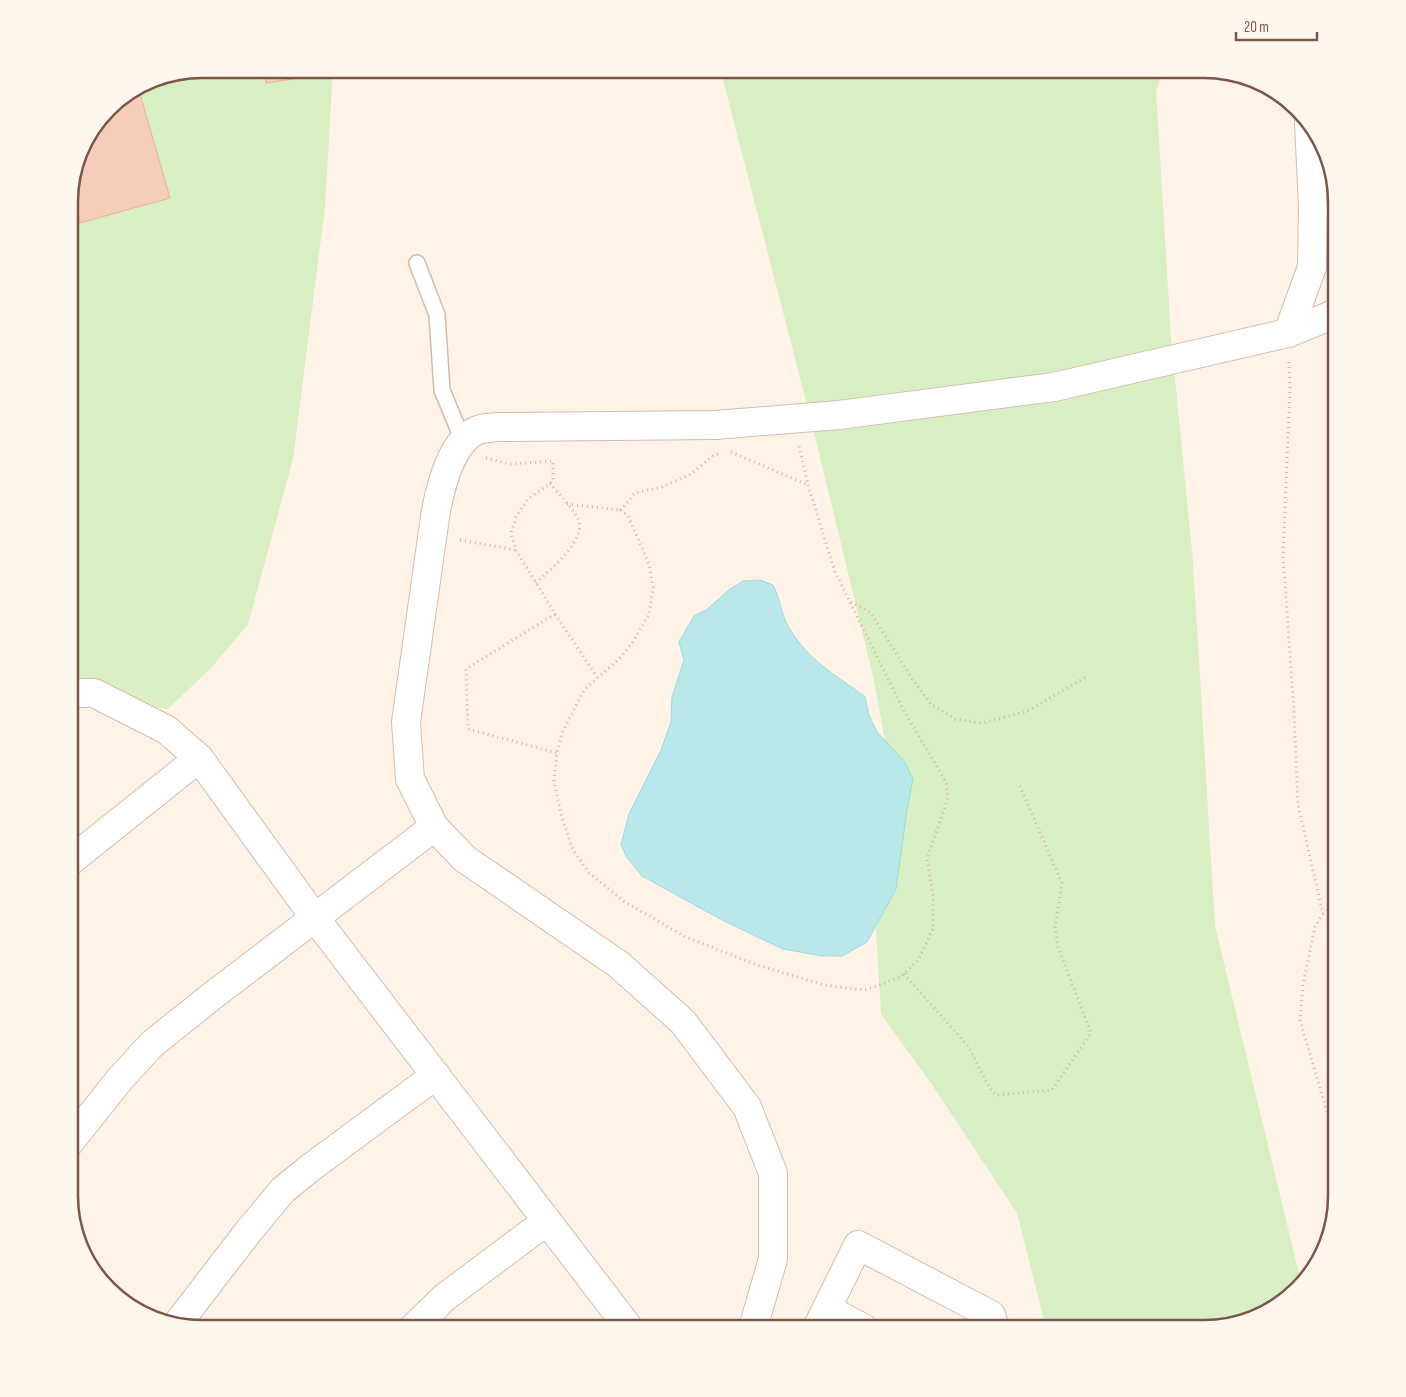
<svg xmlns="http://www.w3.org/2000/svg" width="1406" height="1397" viewBox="0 0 1406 1397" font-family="'Sofia Sans Condensed',sans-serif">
<rect width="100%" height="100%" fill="#fef3e6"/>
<g fill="#d8eec3">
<path d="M202,69h131l-8,138 -32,252 -45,165 -35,42 -45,43 -83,-11 -16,-6v-499l14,-50 31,-41 37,-23z"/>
<path d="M718,69h446l-8,21 15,248 22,224 22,364 86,356 -9,13 -37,23 -50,10h-159l-29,-115 -84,-127 -52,-72 -5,-85 25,-99 -27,-150 -62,-256 -89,-344z"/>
</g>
<path fill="#b8e8ea" stroke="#9dd9dd" d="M760,580l13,5c7,13 8,28 15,41 21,36 46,47 77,71l4,18 8,17 27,29 9,18 -6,30 -11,80 -29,53 -25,14h-19l-40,-7 -59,-28 -82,-45 -16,-20 -5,-11 8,-31 32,-64 10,-28 1,-25 12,-37 -5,-18 15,-26 12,-6 24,-21 13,-8z"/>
<g fill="#f6cdbb" stroke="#eab19a">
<path d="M264,69h95l-93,14z"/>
<path d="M138,87l32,111 -101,28v-33l14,-50 31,-41z"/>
</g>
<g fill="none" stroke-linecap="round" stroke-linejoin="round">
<defs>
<path id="lane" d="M417,263l20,52 5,75 21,51"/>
<g id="street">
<path d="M1288,333l24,-66 1,-59 -4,-86"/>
<path d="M69,693h25l73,37 32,28"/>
<path d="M434,827l-24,-48 -4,-57 30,-212c5,-24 15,-69 42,-80 5,-2 13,-2 19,-3l218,-2 124,-10 215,-28 234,-54 49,-20"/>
<path d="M69,862l130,-104 116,160 314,410"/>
<path d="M827,1309l36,19"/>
<path d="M178,1323l70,-91 35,-42 27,-22 126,-93"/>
<path d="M413,1328l32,-31 102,-76"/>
<path d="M817,1328l41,-83 133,70 4,13"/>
</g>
<path id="secondary" d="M69,1143l51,-64 32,-35 64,-51 218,-166 31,32 153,105 65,58 64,85 26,66v86l-20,69"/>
</defs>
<use href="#lane" stroke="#d4bbad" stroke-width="18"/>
<use href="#street" stroke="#d4bbad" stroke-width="30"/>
<use href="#secondary" stroke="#d8baaa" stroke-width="30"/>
<g stroke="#dcb09e" stroke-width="3" stroke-dasharray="1 4" stroke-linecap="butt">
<path d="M1289,362l1,27 -7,165 11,158 4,93 25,109 -8,13 -12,58 -3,35 29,99 8,37"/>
<path d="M731,452l77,33"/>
<path d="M718,454l-4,1 -23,19 -29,13 -27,6 -14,17 7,6 21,48 4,23 -4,28 -17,28 -13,16 -35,31 -22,43 -5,20 -3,28 8,37 11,32 16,23 36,29 61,35 71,28 67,20 41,5 36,-13 17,-17 15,-31v-34l-6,-36 21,-61 -2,-16 -42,-71 -69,-139 -27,-87 -9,-39"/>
<path d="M486,458l24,6 43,-3v20l-25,18 -12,18 -5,16 5,17 39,64 42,63"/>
<path d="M567,504l54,6"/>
<path d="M460,540l56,10"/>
<path d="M536,583c13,-13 54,-45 41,-66 -7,-12 -18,-23 -27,-34"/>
<path d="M851,602l20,11 42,67 18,24 24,15 26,4 45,-11 60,-35"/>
<path d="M555,614l-89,55 2,60 89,24"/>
<path d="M1323,914l14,-11"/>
<path d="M904,974l64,72 22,43 6,6 56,-5 39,-57 -33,-86 -3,-20 7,-44 -43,-99"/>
</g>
<use href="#lane" stroke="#fff" stroke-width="15"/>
<use href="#street" stroke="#fff" stroke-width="28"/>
<use href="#secondary" stroke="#fff" stroke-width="28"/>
</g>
<path d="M0 0H1406V1397H0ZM202 78H1204A124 124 0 0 1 1328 202V1196A124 124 0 0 1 1204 1320H202A124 124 0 0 1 78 1196V202A124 124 0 0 1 202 78Z" fill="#fff7ee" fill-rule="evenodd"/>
<path fill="none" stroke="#7b5548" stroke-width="2.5" d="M202 78H1204A124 124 0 0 1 1328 202V1196A124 124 0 0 1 1204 1320H202A124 124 0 0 1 78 1196V202A124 124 0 0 1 202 78Z"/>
<path d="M1236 32v8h81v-8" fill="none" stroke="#7b5548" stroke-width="2.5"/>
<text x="1244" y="32" font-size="15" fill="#7b5548" stroke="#fff7ee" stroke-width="4" paint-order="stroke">20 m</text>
</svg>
